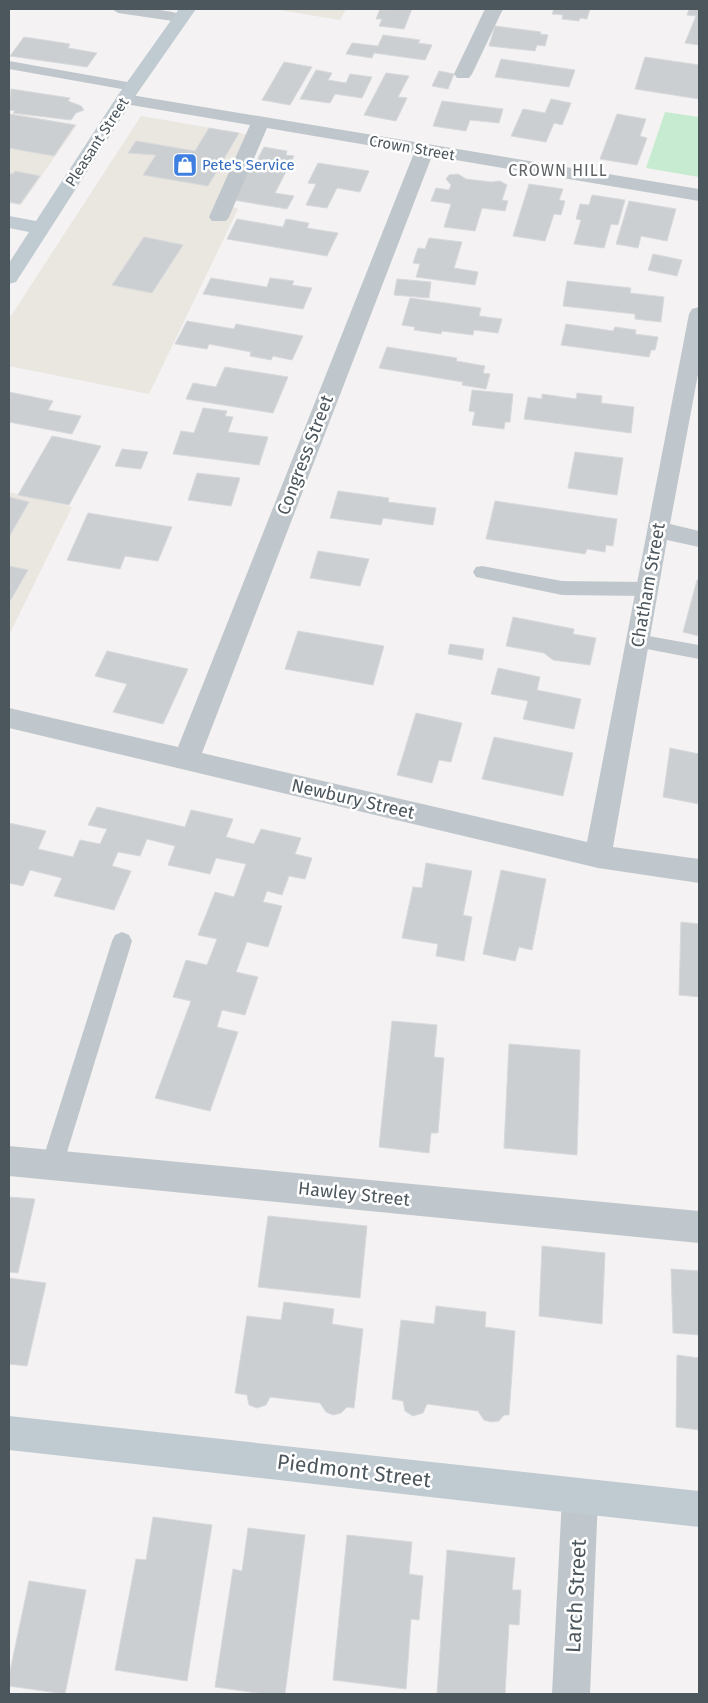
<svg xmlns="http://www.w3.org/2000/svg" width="708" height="1703" viewBox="0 0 708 1703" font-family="'Fira Sans',sans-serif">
<rect width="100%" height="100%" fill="#f4f2f2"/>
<g fill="#eae6e0">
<path d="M274,9h72l-6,11z"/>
<path d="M9,113l68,12 -56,80 -12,-2z"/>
<path d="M141,116l110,19 -30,66 17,8 -89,185 -140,-28v-47z"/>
<path d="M9,492l63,15 -63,128z"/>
</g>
<path fill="#c7ebd0" d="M665,112l34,5v60l-53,-9z"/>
<g fill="#cccfd2" stroke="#d7d9dc">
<path d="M380,9l4,1 28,-1 -8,20 -25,-3 3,-7h-6z"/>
<path d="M554,9h36l-3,10 -7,-1 -1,3 -17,-2 1,-4 -11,-1z"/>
<path d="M689,9h10v36l-14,-2 11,-27 -9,-1z"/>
<path d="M495,26l46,6 -1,2 8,1 -3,11 -8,-1 -2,6 -46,-5z"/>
<path d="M383,35l37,5 -2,3 14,2 -7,15 -51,-7 -2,5 -26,-4 6,-11 26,3z"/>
<path d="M24,37l46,7 -2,4 29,5 -10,14 -77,-11z"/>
<path d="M645,57l54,8v34l-64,-10z"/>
<path d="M501,59l74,11 -6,17 -74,-10z"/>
<path d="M284,62l28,5 -22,38 -28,-5z"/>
<path d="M316,70l16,3 -4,7 18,3 4,-9 22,3 -10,21 -27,-4 -5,9 -30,-4z"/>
<path d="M439,71l15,3 -6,15 -16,-3z"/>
<path d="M386,73l23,3 -11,21 9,1 -11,23 -32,-6z"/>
<path d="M11,89l59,9 -2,3 13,5 3,4 -8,3 -5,7 -58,-7 2,-2 -6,-1z"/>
<path d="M551,99l20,4 -9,22 -8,-2 -8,19 -35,-6 12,-27 22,4z"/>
<path d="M442,101l61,8 -4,14 -29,-3 -4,11 -33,-5z"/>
<path d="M9,114l66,11 -21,31 -45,-8z"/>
<path d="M617,114l29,5 -6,17 7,2 -10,27 -37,-6z"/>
<path d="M209,128l30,5 -31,53 -65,-11 13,-20 -28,-2 8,-12 59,10z"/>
<path d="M264,147l23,4 -1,4 8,1 -19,37 19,3 -7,13 -54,-9 16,-35 5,1z"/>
<path d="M318,163l51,8 -9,21 -23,-4 -10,20 -21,-3 10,-21 -8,-1z"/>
<path d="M15,171l25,5 -20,28 -11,-2v-29l4,1z"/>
<path d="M458,174l8,5 25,3 9,-1 7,4 -5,15 6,1 -3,10 -23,-3 -7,23 -31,-4 7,-23 -20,-3 5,-13 13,2 2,-5 -5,-6 3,-4z"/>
<path d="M529,184l34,5 -4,11 6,1 -4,14 -7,-1 -9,27 -32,-5z"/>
<path d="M592,195l33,5 -7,25 -7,-1 -7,24 -30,-4 7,-24 -5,-1 4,-15 9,1z"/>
<path d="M629,201l47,8 -9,32 -26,-5 -3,12 -22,-4z"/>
<path d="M237,219l46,8 3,-8 23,4 -2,5 31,5 -11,23 -100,-17z"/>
<path d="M144,237l39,8 -31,48 -40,-8z"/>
<path d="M429,238l33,4 -8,26 24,4 -3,13 -59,-8 4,-13 -7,-1 5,-15 7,1z"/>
<path d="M653,254l29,6 -5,16 -29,-6z"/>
<path d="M211,278l56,9 3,-9 24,3 -2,4 20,3 -9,21 -100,-15z"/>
<path d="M397,279l34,3 -2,16 -35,-3z"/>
<path d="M567,281l64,7 -1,5 34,4 -3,25 -26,-3v-5l-72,-8z"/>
<path d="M410,298l71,10 -2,8 23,3 -4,14 -24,-3 -1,5 -31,-4 -1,3 -27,-4 1,-3 -13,-2z"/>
<path d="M187,321l47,8 2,-5 67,12 -11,24 -19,-4 -2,4 -21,-4 1,-4 -42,-8 -2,5 -32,-5z"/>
<path d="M566,324l47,7 2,-4 21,3 -1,4 23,3 -3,13h-4l-2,7 -88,-12z"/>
<path d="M387,347l70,11 -1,3 29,5 -2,7 7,1 -4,15 -24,-4 1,-3 -84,-14z"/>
<path d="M225,367l63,10 -15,36 -87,-14 7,-16 23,4z"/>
<path d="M472,390l41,4 -3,28h-5l-1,7 -32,-4 3,-13 -6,-1z"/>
<path d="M9,392l44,9 -5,9 33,6 -9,18 -63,-12z"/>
<path d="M577,393l25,3 -1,7 33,4 -3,26 -107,-14 4,-22 14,2v-5l34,5z"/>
<path d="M203,408l24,3 -2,5 8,1 -5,15 40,5 -9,28 -86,-11 8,-23 13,2z"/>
<path d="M52,436l49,10 -32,59 -51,-10z"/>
<path d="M122,449l26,3 -7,17 -26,-3z"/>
<path d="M575,452l48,6 -6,37 -49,-7z"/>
<path d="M197,473l43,5 -9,28 -43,-6z"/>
<path d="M338,491l51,7 -1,4 48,6 -3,17 -50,-7 -2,7 -51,-7z"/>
<path d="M9,497l20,5 -20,35z"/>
<path d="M495,501l122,18 -4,27 -7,-1 -1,7 -18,-3 -2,5 -99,-15z"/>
<path d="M88,513l84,14 -14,34 -33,-5 -5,13 -53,-9z"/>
<path d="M318,551l51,8 -9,27 -50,-8z"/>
<path d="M9,566l19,4 -18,31 -1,-1z"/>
<path d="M697,580h2v56l-16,-4z"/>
<path d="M513,617l61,12 -1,5 23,4 -6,27 -37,-5 -9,-7 -38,-7z"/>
<path d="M298,631l86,15 -11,39 -88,-16z"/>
<path d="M450,644l34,5 -2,11 -34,-6z"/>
<path d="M107,651l81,18 -25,55 -50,-12 14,-28 -32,-8z"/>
<path d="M498,668l42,9 -3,13 44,9 -7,30 -51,-10 5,-18 -37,-7z"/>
<path d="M416,713l46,10 -11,39 -12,-2 -7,23 -35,-8z"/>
<path d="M494,737l79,16 -10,43 -81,-17z"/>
<path d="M670,748l29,6v50l-36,-7z"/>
<path d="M97,807l88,20 6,-17 42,9 -7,18 28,7 7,-15 40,9 -6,16 17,4 -7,21 -16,-3 -7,19 -15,-4 -4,11 19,4 -14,41 -21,-5 -11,30 22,5 -13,38 -23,-5 -5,17 21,5 -28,79 -55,-13 36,-97 -18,-4 13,-37 21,5 10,-26 -19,-4 17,-43 19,5 12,-33 -30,-6 -6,16 -42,-9 7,-19 -28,-7 -7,17 -22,-4 -6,14 19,5 -17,39 -60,-14 8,-18 -32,-8 -7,16 -14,-3v-60l37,8 -8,18 35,8 7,-17 20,4 7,-15 -19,-4z"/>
<path d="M426,863l46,8 -9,44 9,2 -8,44 -28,-5 2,-12 -36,-6 11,-51 9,1z"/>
<path d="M501,870l45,9 -14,71 -13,-3 -4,14 -32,-7z"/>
<path d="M681,922l18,2v73l-20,-2z"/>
<path d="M392,1021l45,4 -3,32 10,1 -6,75h-7l-2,20 -50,-6z"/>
<path d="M509,1044l71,6 -3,105 -73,-7z"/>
<path d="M9,1197l26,2 -17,74 -9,-1z"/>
<path d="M268,1216l99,10 -7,72 -102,-11z"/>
<path d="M542,1246l63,7 -3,71 -63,-8z"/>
<path d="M671,1269l28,2v64l-26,-2z"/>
<path d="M9,1278l37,5 -19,83 -18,-2z"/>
<path d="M284,1302l50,7 -2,15 31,5 -9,79 -7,-1 -6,6 -8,2 -7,-3 -6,-9 -50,-6 -4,8 -9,3 -8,-3 -2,-10 -12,-2 12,-77 34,4z"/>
<path d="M436,1306l50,6 -1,15 30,4 -6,84h-5l-5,6 -8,1 -7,-2 -6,-9 -51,-7 -4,9 -10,3 -8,-5 -2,-10 -11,-2 9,-79 33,4z"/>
<path d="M677,1355l22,3v72l-23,-3z"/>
<path d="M153,1517l59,8 -25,156 -72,-11 21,-111 10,1z"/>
<path d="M248,1528l57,7 -20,159h-21l-49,-7 18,-118 9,2z"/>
<path d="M347,1535l65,7 -3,32 14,2 -4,44 -8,-1 -5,70 -73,-9z"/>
<path d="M447,1550l68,8 -3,32h9l-2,35 -10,-1 -4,70h-68z"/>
<path d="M29,1581l57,9 -21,104 -56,-8v-10z"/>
</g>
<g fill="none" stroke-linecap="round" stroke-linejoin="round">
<g fill="#c0c7cc" fill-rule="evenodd">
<path d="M112,9c14,-1 65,-1 74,9l-6,4 -62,-9z"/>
<path d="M9,61l124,22 7,4 -7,4 -124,-22z"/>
<path d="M482,566l80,15 84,1 6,2 3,5 -3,5 -6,2 -84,-1 -86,-18 -3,-5 3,-5z"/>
<path d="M637,634l62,11v14l-68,-13 -3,-5 3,-5z"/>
<path d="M122,932l7,3 3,6 -69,224 -3,8 -8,3 -8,-3 -3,-8 71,-224 3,-6z"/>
</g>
<g fill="#c0c7cc" fill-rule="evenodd">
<path d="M485,9h18l-31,65 -3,4h-12l-3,-4z"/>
<path d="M125,94l574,95v12l-267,-45 -230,597 385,89 102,-528 3,-5 7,-2v62l-29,155 29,7v16l-32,-7 -54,307 86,12v24l-101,-15 -589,-140v-20l169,39 236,-594 -147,-25 -38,89 -3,4h-14l-3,-4 41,-92 -131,-22 -3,-4 3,-4z"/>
<path d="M9,1146l690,65v32l-690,-67z"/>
<path d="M580,1479l13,5 5,13 -8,197h-38l10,-197 5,-13z"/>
</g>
<g fill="#c0cad1" fill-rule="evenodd">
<path d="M179,9h17l-60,86 -120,187 -7,2v-21l20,-31 -20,-4v-12l27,5 82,-126z"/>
<path d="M9,1416l690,75v36l-690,-77z"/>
</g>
</g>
<defs>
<symbol id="shop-square" viewBox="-11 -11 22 22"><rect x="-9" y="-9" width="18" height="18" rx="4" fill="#3f7fe0" stroke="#fff"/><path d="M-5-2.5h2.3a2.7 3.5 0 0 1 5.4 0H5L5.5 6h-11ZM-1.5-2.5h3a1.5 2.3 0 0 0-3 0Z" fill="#fff"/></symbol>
</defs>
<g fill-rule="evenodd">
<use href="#shop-square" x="171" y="151" width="28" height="28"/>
</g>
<g text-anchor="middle" stroke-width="5" stroke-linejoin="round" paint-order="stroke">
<g font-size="15" fill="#4c575d" stroke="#fff">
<text transform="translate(97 142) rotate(-57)" y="5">Pleasant Street</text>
<text transform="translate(412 148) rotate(10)" y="5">Crown Street</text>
</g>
<g font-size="15" fill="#366cbe" stroke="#fff" text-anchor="start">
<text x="202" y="170">Pete's Service</text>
</g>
<g font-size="16" letter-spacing="1" fill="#5f6366" stroke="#fff">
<text x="558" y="176">CROWN HILL</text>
</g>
<g font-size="18" fill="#4c575d" stroke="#fff">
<text transform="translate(305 455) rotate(-69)" y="6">Congress Street</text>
<text transform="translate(648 585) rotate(-80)" y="6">Chatham Street</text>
<text transform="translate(353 799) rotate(13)" y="6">Newbury Street</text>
<text transform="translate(354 1194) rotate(6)" y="6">Hawley Street</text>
</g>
<g font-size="21" fill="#4c575d" stroke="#fff">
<text transform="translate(354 1471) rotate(7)" y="7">Piedmont Street</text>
<text transform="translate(576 1596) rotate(-87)" y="7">Larch Street</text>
</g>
</g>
<rect width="708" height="1703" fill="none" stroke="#4c575d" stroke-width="20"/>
</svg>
